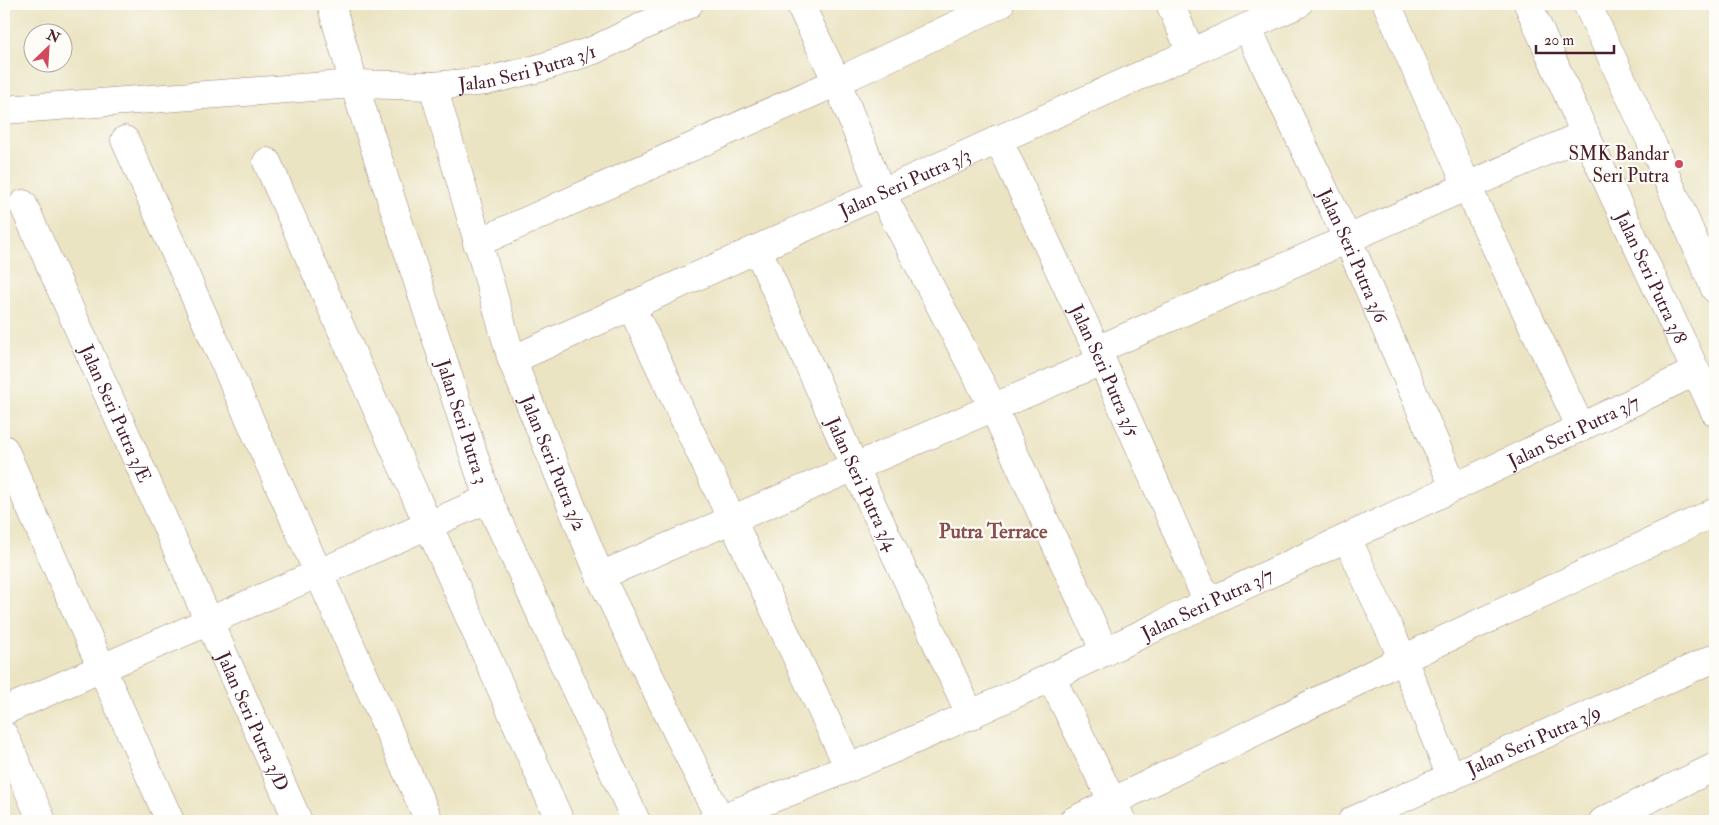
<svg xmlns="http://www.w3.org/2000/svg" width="1719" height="825" viewBox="0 0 1719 825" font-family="'IM FELL Double Pica',serif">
<rect width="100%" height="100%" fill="#fdfcf7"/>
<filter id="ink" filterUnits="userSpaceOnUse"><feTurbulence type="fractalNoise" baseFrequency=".02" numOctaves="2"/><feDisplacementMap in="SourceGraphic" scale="10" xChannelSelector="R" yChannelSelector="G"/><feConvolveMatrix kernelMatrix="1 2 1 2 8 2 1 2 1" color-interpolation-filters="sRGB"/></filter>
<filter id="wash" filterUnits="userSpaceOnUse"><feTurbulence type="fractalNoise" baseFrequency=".0096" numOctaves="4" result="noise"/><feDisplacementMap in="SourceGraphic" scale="20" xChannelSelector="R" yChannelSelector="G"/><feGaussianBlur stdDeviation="1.12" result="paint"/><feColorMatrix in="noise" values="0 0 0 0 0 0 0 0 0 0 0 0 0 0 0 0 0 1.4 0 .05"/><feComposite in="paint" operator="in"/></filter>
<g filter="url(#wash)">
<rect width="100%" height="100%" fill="#ebe4c3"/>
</g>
<g filter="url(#ink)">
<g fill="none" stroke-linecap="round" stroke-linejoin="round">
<defs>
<g id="minor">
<path id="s1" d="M331,4l23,80 134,415 148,322"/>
<path d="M800,4l37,78 45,112 111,213 112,245"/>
<path d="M1170,4l21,48"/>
<path d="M1387,4l80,182 114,242"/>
<path id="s2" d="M1528,4l57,130 130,278"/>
<path d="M1587,4l66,142 62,143"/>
<path id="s3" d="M1247,27l100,211 107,249"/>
<path id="s4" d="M433,86l79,274 88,216 121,245"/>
<path id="s5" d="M4,110l350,-26 79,2 53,-5 54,-13 54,-18 95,-46"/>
<path id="s6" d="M998,139l104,222 106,242"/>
<path d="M125,140l304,681"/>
<path d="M267,162l293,659"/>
<path id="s7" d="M23,204l275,617"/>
<path d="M477,243l360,-161 163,-78"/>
<path id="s8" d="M758,250l96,216 117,250"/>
<path d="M632,308l217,460"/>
<path d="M1097,350l488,-216"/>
<path id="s9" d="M512,360l786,-356"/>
<path d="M4,449l166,372"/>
<path d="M1347,538l56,121 48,118"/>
<path d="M600,576l502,-215"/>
<path d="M1051,677l71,144"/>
<path d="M4,711l484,-212"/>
<path d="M4,735l38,86"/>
<path id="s10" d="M712,821c171,-61 333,-141 497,-219 163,-76 326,-151 487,-231"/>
<path d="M1073,821l330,-162 312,-147"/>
<path id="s11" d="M1352,821l363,-163"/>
<path d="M1603,821l112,-54"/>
</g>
</defs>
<use href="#minor" stroke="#9a8277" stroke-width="29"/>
<use href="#minor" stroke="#fff" stroke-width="28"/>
</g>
</g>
<circle fill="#d1495b" stroke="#fdfcf7" stroke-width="2" cx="1679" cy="164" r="5"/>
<g text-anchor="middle" stroke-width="4.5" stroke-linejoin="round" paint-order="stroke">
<g font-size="19" fill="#4a1f2b" stroke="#fdfcf7">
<text dy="7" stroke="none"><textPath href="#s5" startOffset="526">Jalan Seri Putra 3/1</textPath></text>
<text dy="7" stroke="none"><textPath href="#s9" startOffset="431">Jalan Seri Putra 3/3</textPath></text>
<text dy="7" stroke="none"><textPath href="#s3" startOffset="252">Jalan Seri Putra 3/6</textPath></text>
<text dy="7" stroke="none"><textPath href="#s2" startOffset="300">Jalan Seri Putra 3/8</textPath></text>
<text dy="7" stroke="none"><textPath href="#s6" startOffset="255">Jalan Seri Putra 3/5</textPath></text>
<text dy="7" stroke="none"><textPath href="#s7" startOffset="229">Jalan Seri Putra 3/E</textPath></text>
<text dy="7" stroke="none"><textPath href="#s1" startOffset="438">Jalan Seri Putra 3</textPath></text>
<text dy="7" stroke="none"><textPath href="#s10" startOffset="946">Jalan Seri Putra 3/7</textPath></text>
<text dy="7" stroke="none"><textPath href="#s4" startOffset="396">Jalan Seri Putra 3/2</textPath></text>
<text dy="7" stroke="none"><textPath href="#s8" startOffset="256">Jalan Seri Putra 3/4</textPath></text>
<text dy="7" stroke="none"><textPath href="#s10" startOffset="541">Jalan Seri Putra 3/7</textPath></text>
<text dy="7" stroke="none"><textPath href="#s7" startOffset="566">Jalan Seri Putra 3/D</textPath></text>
<text dy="7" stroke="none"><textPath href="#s11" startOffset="199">Jalan Seri Putra 3/9</textPath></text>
</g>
<g font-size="19" fill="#4a1f2b" stroke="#fdfcf7" text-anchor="end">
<text x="1669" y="160">SMK Bandar<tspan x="1669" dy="22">Seri Putra</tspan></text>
</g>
<g font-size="20" font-weight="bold" fill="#894f4d" stroke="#fdfcf7">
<text x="993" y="538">Putra Terrace</text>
</g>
</g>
<rect width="1719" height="825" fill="none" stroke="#fdfcf7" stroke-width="20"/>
<g transform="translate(48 48) rotate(25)"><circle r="24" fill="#fdfcf7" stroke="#b5a4a5"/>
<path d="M0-4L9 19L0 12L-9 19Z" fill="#d1495b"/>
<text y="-8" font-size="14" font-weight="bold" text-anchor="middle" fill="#4a1f2b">N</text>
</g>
<path d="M1536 45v8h78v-8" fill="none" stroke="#4a1f2b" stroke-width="2.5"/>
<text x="1544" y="45" font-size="15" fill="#4a1f2b" stroke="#fdfcf7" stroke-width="4" paint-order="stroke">20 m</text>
</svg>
